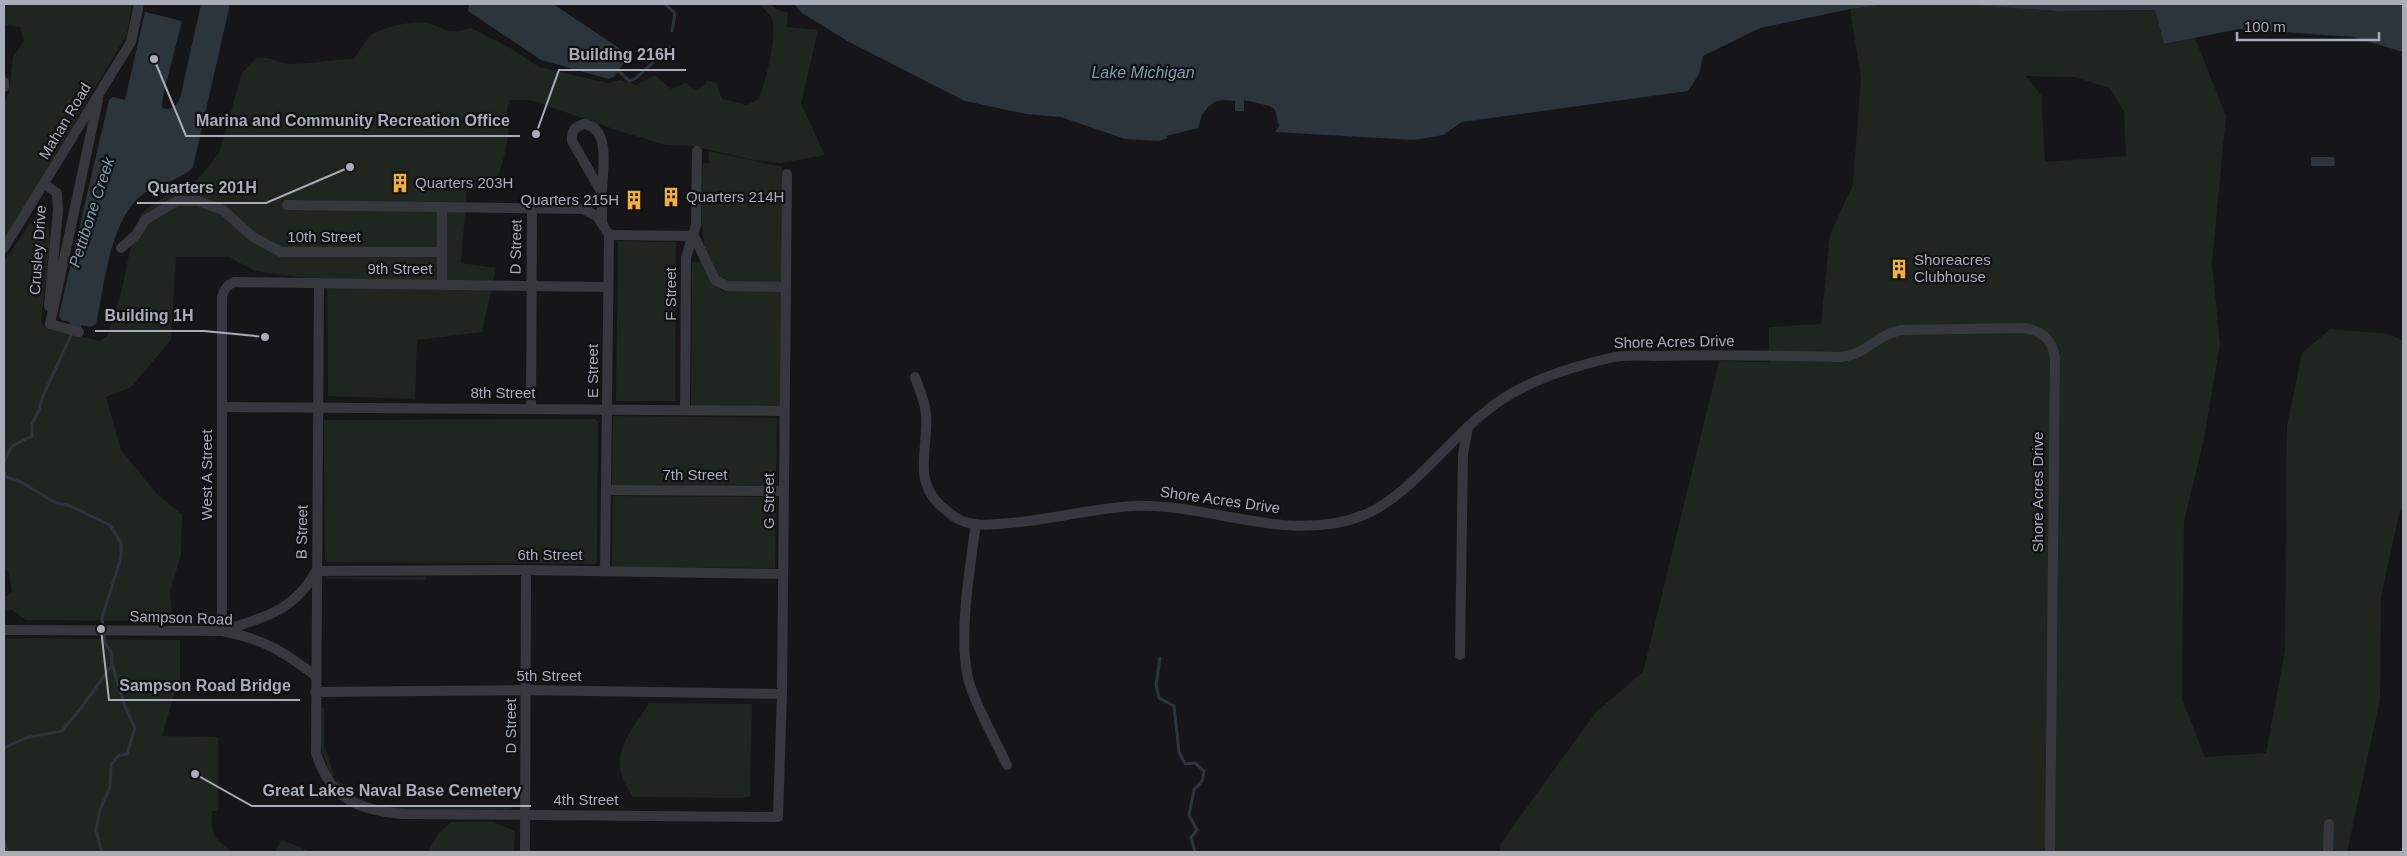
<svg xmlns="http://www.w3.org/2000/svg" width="2407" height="856" viewBox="0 0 2407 856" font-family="Arial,sans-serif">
<rect width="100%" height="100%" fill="#161618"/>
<g fill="#1e261f" fill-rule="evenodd">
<path d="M4,4h128l-5,30 -123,207v-137l5,-11 4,-36 11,-16 -4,-14 -16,-2z"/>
<path d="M760,4h10l6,5 12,4 -1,14 31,3 -17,74 24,51 -44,8 -28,-3 -60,-14 -27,-1 -47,-14 -88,-31h-21c-6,11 0,22 -2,35 -2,19 -8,36 -15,54h-26l-6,74 35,5 -14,64 -65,8 -2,59 -87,-3 -1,-115 -72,-10 -26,-14h-53l-5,83 -40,47 -25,10 15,53 36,44 25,20 -1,41 -11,36 2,30 -146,-1 -13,-10 -9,1v-13l8,-6 -3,-19 -5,-4v-308l33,-47 10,3 3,23 -9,83 6,5 52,13 8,-5 14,-43 10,-48 10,-32 29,-21 28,-13 21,-26 23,-80 14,-15c18,-2 23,6 35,6 21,0 42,-5 63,-5 5,-7 10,-17 16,-23 9,-8 44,-16 57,-13 24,7 17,12 44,5l41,21 27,18 69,16 13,-3 15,5 19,-10 16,14 15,-6 10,8 9,-7 2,-4 9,3 6,16 25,6 12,-6c6,-17 19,-63 13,-80 -2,-5 -9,-11 -12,-15z"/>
<path d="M1889,4h69l98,7 99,-1 9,34 31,-6 31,78 -14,147 8,81 -16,94 -20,84 -2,177 23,58 61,-4 19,-102 2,-225 15,-73 28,-24 60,5 13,7v165l-4,8 -18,83 -1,103 -33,152h-847l1,-9 95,-131 47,-40 76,-311 50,1v-35l52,-3 9,-90 23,-49 8,-108 -11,-68zM2026,76l48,1 36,11 14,24 2,44 -81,6 -4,-67z"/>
<path d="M708,151l74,16 -1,116c-14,0 -41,3 -54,-1 -33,-10 -25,-92 -24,-119h6z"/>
<path d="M618,241l58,1 -1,159h-59z"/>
<path d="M692,262h9l9,20 13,9h58l-1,117 -89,-1z"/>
<path d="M613,416l164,2 -1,69 -164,-2z"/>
<path d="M595,419l3,3 -1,139 -2,3 -268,-2 -2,-2 -1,-140z"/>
<path d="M613,496l163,1 -1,71 -163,-1z"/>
<path d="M327,577h98v3l-98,-1z"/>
<path d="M26,638l154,2v48l-6,7 -12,41 56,1v74h-6c-1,26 1,25 20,41h-228v-213z"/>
<path d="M649,703l103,1 -2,92 -10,2 -107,-1c-28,-41 -6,-58 16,-94z"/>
<path d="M320,708h4v36l10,31 -3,2 -11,-33z"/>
<path d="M338,780l18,16 18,10 137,1v2h-133c-18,-5 -31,-13 -43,-27z"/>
<path d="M451,822h42l22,9 -1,21h-87l11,-18z"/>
<path d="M282,840l29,12h-37z"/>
</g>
<g fill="#2c353c">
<path d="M201,4h29l-37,163c-9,12 -38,18 -51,28 -32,24 -38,93 -46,129l-6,3 -8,-2 -5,11 -8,-11 1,-3 -9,-2 -2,-5 50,-215 4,-3 12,3 20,-88 37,9 -19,75 -1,12c11,3 16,-3 19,-14z"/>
<path d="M469,4h84l69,46 3,11 -10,15 -6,3 -68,-19 -73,-49z"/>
<path d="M794,4h1095l-39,5 -90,19 -57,28 -4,18 -11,17 -226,31 -19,13 -29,5 -139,-8 -1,-20 -19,-7h-11v6h-9v-6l-21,4 -15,20 -40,12 -34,-2 -64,-22 -35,-3 -61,-13 -116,-59 -47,-29z"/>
<path d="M1958,4h445v48l-50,-15 -114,-8 -75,15 -9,-34 -99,1z"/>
<path d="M2311,157h23l1,9h-24z"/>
</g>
<g fill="#161618">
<path d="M1226,100l9,1v13l-2,-6 -18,3 -15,20 -31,10 -3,-5 32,-8 4,-13 6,-8 8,-6z"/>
<path d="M1244,100l26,6 5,4 4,16 -4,6 -3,1 -1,-20 -17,-6h-7v5l-3,-1z"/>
</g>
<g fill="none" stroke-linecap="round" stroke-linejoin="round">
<g stroke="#2c353c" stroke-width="3">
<path d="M665,4l10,9 -3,18"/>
<path d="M618,71l12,10 6,-3 34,-31"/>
<path d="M4,462l8,-16 20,-10v-12l7,-14 4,-14 30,-65"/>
<path d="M4,471l2,6 15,5 35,21 12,2 42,20 11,18v14l-19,61 3,25 7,11v11l-31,43 -19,23 -37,7 -21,10"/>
<path d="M1160,658l-4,27 3,13 15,8 5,46 6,12 10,-1 9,8 -2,10 -8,9 -5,25 8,15 -6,8 4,14"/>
<path d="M4,841l3,11"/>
<path d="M102,852l-6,-22 4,-20 10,-23 1,-22 7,-9 9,-2 8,-26 -10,-21 -13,-43"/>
</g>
<g stroke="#37383d" stroke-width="10">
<path d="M4,82v5"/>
<path d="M584,124c28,4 18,48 18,69l-30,-52c-1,-10 3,-14 12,-17z"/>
<path d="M44,184l13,9 1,17 -9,96"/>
<path d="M287,205l296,4 14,7 12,19 -4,336"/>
<path d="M583,209l19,-16"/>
<path d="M602,223v-30"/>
<path d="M609,235l85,1 21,44 12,6 59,1"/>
<path d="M4,248l127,-206 8,-38"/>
<path d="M121,248l15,-13 9,-15 32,-19h21l25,9 30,27 28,15h161"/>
<path d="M319,284l-3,469c15,47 42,57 88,61l374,3 4,-123 5,-520"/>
<path d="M442,284v-76"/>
<path d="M608,287l-374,-5c-7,3 -10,7 -12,15v334c40,-13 73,-20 94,-60l210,-1 257,4"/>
<path d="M50,324l48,-224"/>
<path d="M50,324l29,8"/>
<path d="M915,377c4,12 10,24 11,37 3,30 -13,64 12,89 8,8 18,16 27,19 11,4 23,3 33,2 46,-2 91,-16 137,-18 75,-3 154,39 229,9 44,-18 83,-73 121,-103 34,-29 82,-44 125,-54 16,-4 33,-2 49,-2 61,-2 122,0 182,1 27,-3 33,-21 60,-27l123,-2c18,3 28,11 31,29l-5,495"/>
<path d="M222,407l562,4"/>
<path d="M531,408l1,-199"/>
<path d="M685,410l1,-152 10,-33 1,-74"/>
<path d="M607,490l177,1"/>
<path d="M976,524c-6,43 -20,123 -5,164 9,26 24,51 36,77"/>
<path d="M4,630l218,1c42,8 60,20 94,45"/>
<path d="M1460,655l3,-201 5,-28"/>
<path d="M315,692l211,-2 256,4"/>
<path d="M525,852l1,-282"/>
<path d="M2328,852l1,-28"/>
</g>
</g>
<defs>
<symbol id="building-bare" viewBox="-9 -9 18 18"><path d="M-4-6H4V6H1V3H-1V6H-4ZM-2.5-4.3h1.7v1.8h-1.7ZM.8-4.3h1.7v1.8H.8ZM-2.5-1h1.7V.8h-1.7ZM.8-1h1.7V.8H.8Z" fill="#f2b134" stroke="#111113" stroke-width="2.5" paint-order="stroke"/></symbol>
</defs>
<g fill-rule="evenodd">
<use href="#building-bare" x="386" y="169" width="28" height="28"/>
<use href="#building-bare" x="657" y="183" width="28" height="28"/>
<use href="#building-bare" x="620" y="186" width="28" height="28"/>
<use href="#building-bare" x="1885" y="255" width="28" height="28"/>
</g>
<g text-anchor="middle" stroke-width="4.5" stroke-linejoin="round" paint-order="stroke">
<g font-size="15" fill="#a8adb8" stroke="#111113">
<text transform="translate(65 121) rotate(-59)" y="5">Mahan Road</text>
<text x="324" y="242">10th Street</text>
<text transform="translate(516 247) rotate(-89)" y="5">D Street</text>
<text transform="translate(38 250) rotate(-86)" y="5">Crusley Drive</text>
<text x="400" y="274">9th Street</text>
<text transform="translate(671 294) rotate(-90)" y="5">F Street</text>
<text transform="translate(1674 342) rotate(-1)" y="5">Shore Acres Drive</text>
<text transform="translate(593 371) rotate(-90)" y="5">E Street</text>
<text x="503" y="398">8th Street</text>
<text transform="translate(207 475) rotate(-90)" y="5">West A Street</text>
<text x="695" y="480">7th Street</text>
<text transform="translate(2038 492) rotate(-90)" y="5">Shore Acres Drive</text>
<text transform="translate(1220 500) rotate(8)" y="5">Shore Acres Drive</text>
<text transform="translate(769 501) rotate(-90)" y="5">G Street</text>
<text transform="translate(302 532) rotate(-89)" y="5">B Street</text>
<text x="550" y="560">6th Street</text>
<text transform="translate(181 618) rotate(2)" y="5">Sampson Road</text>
<text x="549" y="681">5th Street</text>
<text transform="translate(511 726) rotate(-90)" y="5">D Street</text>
<text x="586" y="805">4th Street</text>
</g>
<g font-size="15" fill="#a8adb8" stroke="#111113" text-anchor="start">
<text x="415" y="188">Quarters 203H</text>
<text x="686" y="202">Quarters 214H</text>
<text x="619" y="205" text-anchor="end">Quarters 215H</text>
<text x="1914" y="265">Shoreacres<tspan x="1914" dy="17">Clubhouse</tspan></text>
</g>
<g font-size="16" font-style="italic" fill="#7f9bb3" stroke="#111113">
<text x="1143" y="78">Lake Michigan</text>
<text transform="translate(91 212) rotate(-72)" y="6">Pettibone Creek</text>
</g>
</g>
<path fill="none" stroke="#a8adb8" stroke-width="2" d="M536 134L559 70H686M154 59L186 136H520M350 167L266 203H137M265 337L204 331H95M101 629L109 700H300M195 774L252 806H531"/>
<g fill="#a8adb8" stroke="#111113" stroke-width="2">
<circle cx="536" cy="134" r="5"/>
<circle cx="154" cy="59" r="5"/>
<circle cx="350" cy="167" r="5"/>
<circle cx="265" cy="337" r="5"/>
<circle cx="101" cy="629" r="5"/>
<circle cx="195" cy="774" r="5"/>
</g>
<g font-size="16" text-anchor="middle" font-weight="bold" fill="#a8adb8" stroke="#111113" stroke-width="4.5" stroke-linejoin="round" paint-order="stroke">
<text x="622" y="60">Building 216H</text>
<text x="353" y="126">Marina and Community Recreation Office</text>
<text x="202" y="193">Quarters 201H</text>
<text x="149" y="321">Building 1H</text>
<text x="205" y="691">Sampson Road Bridge</text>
<text x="392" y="796">Great Lakes Naval Base Cemetery</text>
</g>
<rect width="2407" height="856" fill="none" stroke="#a8adb8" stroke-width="10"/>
<path d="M2237 32v8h142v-8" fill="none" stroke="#a8adb8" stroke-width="2.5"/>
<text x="2244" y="32" font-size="15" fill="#a8adb8" stroke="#111113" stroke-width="4" paint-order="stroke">100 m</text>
</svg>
